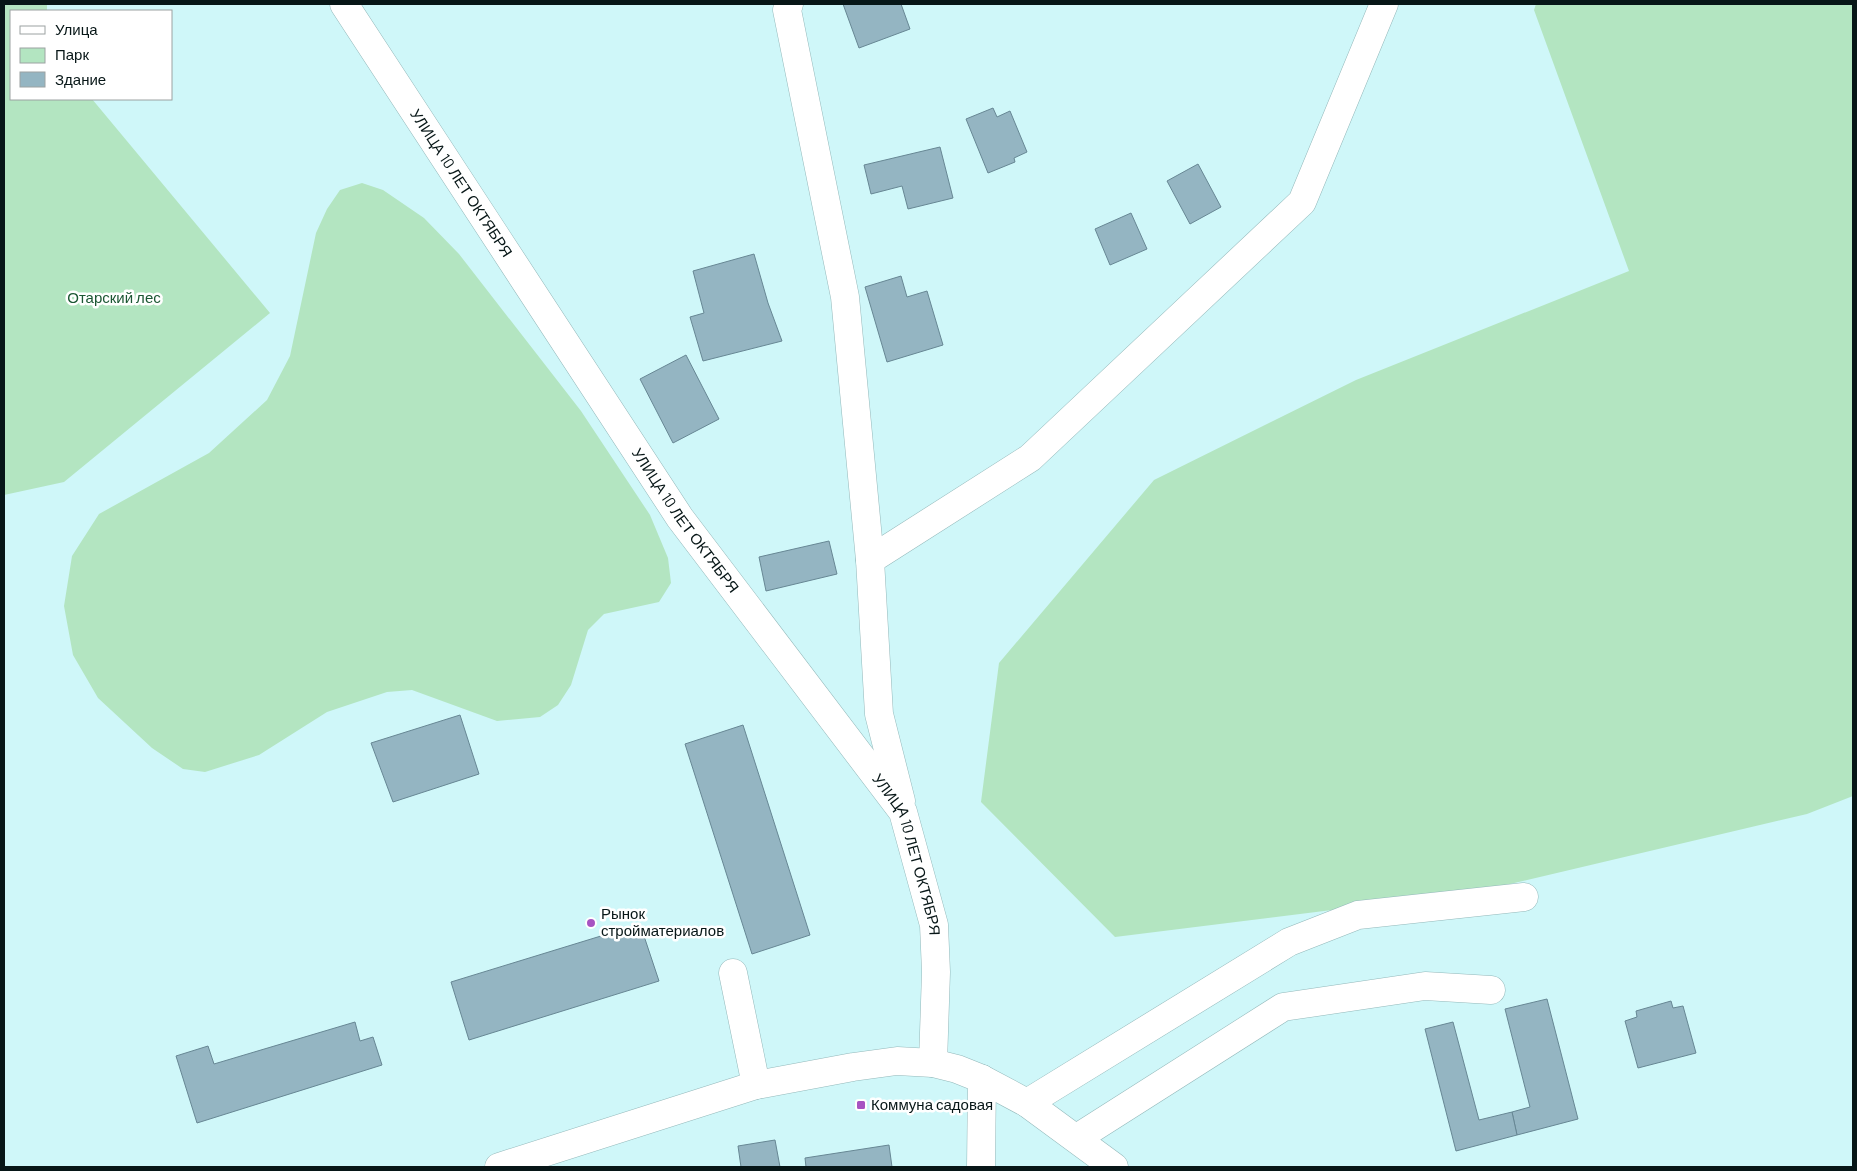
<svg xmlns="http://www.w3.org/2000/svg" width="1857" height="1171" viewBox="0 0 1857 1171" font-family="Barlow,sans-serif">
<rect width="100%" height="100%" fill="#cff7f9"/>
<g fill="#b3e5c1">
<path d="M4,4h43v7h-36v88h81l178,214 -206,169 -60,13z"/>
<path d="M1536,4h317v792l-46,18 -331,78 -361,45 -134,-135 18,-139 155,-183 202,-100 273,-109 -95,-261z"/>
<path d="M362,183l21,7 41,28 35,36 122,157 69,104 18,43 3,25 -12,19 -55,12 -16,16 -17,55 -13,20 -18,12 -43,4 -85,-31 -25,2 -60,20 -68,43 -54,17 -22,-3 -31,-21 -54,-50 -25,-43 -9,-49 8,-50 27,-42 110,-61 58,-53 23,-44 26,-123 11,-24 13,-19z"/>
</g>
<g fill="#94b5c2" stroke="#678794">
<path d="M843,4h58l9,25 -51,19z"/>
<path d="M993,108l4,9 13,-6 17,41 -13,6 1,4 -27,11 -22,-54z"/>
<path d="M940,147l13,51 -45,11 -6,-23 -31,8 -7,-29z"/>
<path d="M1198,164l23,43 -31,17 -23,-43z"/>
<path d="M1131,213l16,36 -37,16 -15,-36z"/>
<path d="M754,254l14,49 14,38 -79,20 -13,-44 14,-4 -11,-42z"/>
<path d="M901,276l6,21 20,-6 16,54 -56,17 -22,-75z"/>
<path d="M686,355l33,64 -46,24 -33,-64z"/>
<path d="M829,541l8,33 -71,17 -7,-34z"/>
<path d="M460,715l19,59 -86,28 -22,-59z"/>
<path d="M743,725l67,210 -58,19 -67,-210z"/>
<path d="M640,924l19,57 -190,59 -18,-58z"/>
<path d="M1547,999l31,120 -61,16 -5,-23 18,-5 -25,-98z"/>
<path d="M1671,1001l2,7 10,-2 13,47 -58,15 -13,-47 12,-4 -1,-6z"/>
<path d="M355,1022l5,19 13,-4 9,28 -185,58 -21,-67 32,-10 6,18z"/>
<path d="M1453,1022l26,98 33,-8 5,23 -61,16 -31,-122z"/>
<path d="M775,1140l5,27h-39l-3,-21z"/>
<path d="M889,1145l3,22h-86l-1,-9z"/>
</g>
<g fill="none" stroke-linecap="round" stroke-linejoin="round">
<defs>
<g id="minor">
<path id="s1" d="M344,4l336,514 223,294 31,113 2,47 -3,91"/>
<path d="M789,4l-2,6 58,287 25,263 9,154 22,87"/>
<path d="M870,560l160,-102 272,-256 82,-198"/>
<path d="M733,973l23,112"/>
<path d="M1027,1103l262,-161 69,-27 166,-18"/>
<path d="M1077,1138l206,-131 142,-21 66,4"/>
<path d="M499,1167l257,-82 97,-18 44,-6 36,2 24,6 25,10 45,24 87,64"/>
<path d="M981,1167l1,-88"/>
</g>
</defs>
<use href="#minor" stroke="#93b8ba" stroke-width="29"/>
<use href="#minor" stroke="#fff" stroke-width="28"/>
</g>
<g fill="#a753c2" stroke="#fff" stroke-width="2">
<circle cx="591" cy="923" r="5"/>
<rect x="856" y="1100" width="10" height="10" rx="2.5"/>
</g>
<g text-anchor="middle" stroke-width="5" stroke-linejoin="round" paint-order="stroke">
<g font-size="15" fill="#071617" stroke="#fff">
<text dy="5" stroke="none"><textPath href="#s1" startOffset="214">УЛИЦА 10 ЛЕТ ОКТЯБРЯ</textPath></text>
<text dy="5" stroke="none"><textPath href="#s1" startOffset="619">УЛИЦА 10 ЛЕТ ОКТЯБРЯ</textPath></text>
<text dy="5" stroke="none"><textPath href="#s1" startOffset="1024">УЛИЦА 10 ЛЕТ ОКТЯБРЯ</textPath></text>
</g>
<g font-size="15" fill="#1b5733" stroke="#fff">
<text x="114" y="303">Отарский лес</text>
</g>
<g font-size="15" fill="#071617" stroke="#fff" text-anchor="start">
<text x="601" y="919">Рынок<tspan x="601" dy="17">стройматериалов</tspan></text>
<text x="871" y="1110">Коммуна садовая</text>
</g>
</g>
<rect width="1857" height="1171" fill="none" stroke="#071617" stroke-width="10"/>
<rect x="10" y="10" width="162" height="90" fill="#ffffff" stroke="#9ca2a2"/>
<rect x="20" y="26" width="25" height="8" fill="#ffffff" stroke="#9ca2a2"/>
<text x="55" y="35" font-size="15" fill="#071617">Улица</text>
<rect x="20" y="48" width="25" height="15" fill="#b3e5c1" stroke="#9ca2a2"/>
<text x="55" y="60" font-size="15" fill="#071617">Парк</text>
<rect x="20" y="72" width="25" height="15" fill="#94b5c2" stroke="#9ca2a2"/>
<text x="55" y="85" font-size="15" fill="#071617">Здание</text>
</svg>
